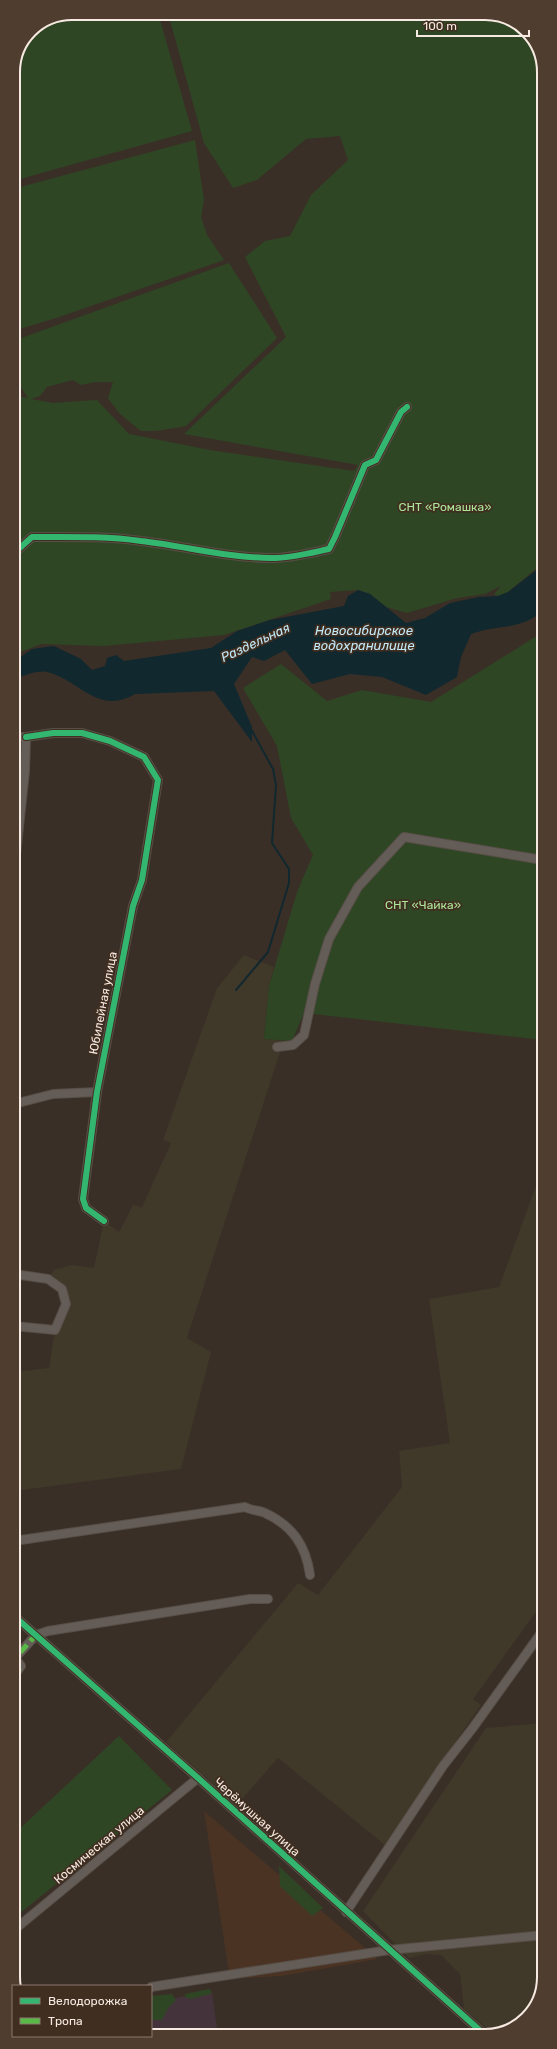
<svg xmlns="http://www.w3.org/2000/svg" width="557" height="2049" viewBox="0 0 557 2049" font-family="Rubik,sans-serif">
<rect width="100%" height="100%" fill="#392f27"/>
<path fill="#4a3323" d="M204,1811l174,148 -96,17 -52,3z"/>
<g fill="#403828">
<path d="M244,955l30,12 -5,19 -5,53 20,1 -97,298 24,14 -30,117 -167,22v-83l2,-1 -2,-35 35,-4 6,-38 11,-26 -4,-15 -14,-10 6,-9 18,-5 22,3 10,-47 15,11 14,-27 9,2 29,-64 -8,-3 54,-152z"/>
<path d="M544,1183v418l-71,98 8,6 -96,140 -107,-87 -41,47 -71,-63 132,-159 20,12 84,-108 -3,-36 51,-8 -21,-144 70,-12 37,-101z"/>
<path d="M544,1723v255l-12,35 -37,22 -31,-26 -4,-35 -19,-19 -16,-1 -16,4 -46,-47 123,-183z"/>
</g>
<path fill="#44333b" d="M212,1992l6,43 -67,1v-34z"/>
<g fill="#2f4624">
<path d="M72,13h86l34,118 -179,50v-110l17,-41z"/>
<path d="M168,13h325l31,15 19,32v503l-35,29 -10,4 -4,-2 7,-8 -16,8 -28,4 -50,15 -21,-6 -16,-13 -12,-4 -28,2 1,7 -107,36 -120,11 -63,-2 -28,11v-260l15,3 -15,-23v-34l216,-78 48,75 -91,88 -29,5h-16l-21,-17 -12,-16 5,-16h-18l-14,3 -8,-5 -26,7 -7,9 -9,3 22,4 44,-3 32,34 81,16 144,21 4,-6 -174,-31 102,-97 -41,-80 20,-16 25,-5 21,-41 37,-35 -8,-24 -34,3 -49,41 -24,8 -29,-45z"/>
<path d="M195,140l9,60 -3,17 6,18 17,25 -168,58 -43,13v-142z"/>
<path d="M543,632v408l-239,-27 -12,28 -28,-2 5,-53 28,-94 16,-37 -22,-37 -14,-72 -34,-58 38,-24 46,37 35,-11 69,12z"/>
<path d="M119,1736l53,54 -158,128v-84z"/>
<path d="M279,1866l44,42 -11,8 -32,-30z"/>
<path d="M209,1989l3,3 -2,2 -19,5 -6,-2v-3z"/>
<path d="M172,1994l4,6 -8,8 -6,12h-11v-24z"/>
</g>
<path fill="#11282f" d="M543,565v46c-26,21 -44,12 -72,23l-10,23 -4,20 -31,18 -44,-18 -32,-3 -38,10 -27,-34 -21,11 -12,-4 -18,27 18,43v15l-38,-51 -79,3c-37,22 -57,-15 -88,-22 -10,-2 -25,4 -34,8v-18l19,-13 22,-3 27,13 11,11 13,-4 2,-8 9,-3 8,6 87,-13 26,-17 33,-11 74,-14 4,-10 10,-6 12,4 36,29 19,-5 25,-15 29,-6 19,-1 10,-4z"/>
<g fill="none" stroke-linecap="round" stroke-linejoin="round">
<path stroke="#11282f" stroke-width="2" d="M236,990l32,-38 21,-69v-14l-17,-26 4,-58 -3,-16 -22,-40"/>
<defs>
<g id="minor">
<path d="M13,554l19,-17c37,0 73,-1 109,4 44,5 87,17 131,17 19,0 38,-5 57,-9l6,-12 30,-72 11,-5 25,-48 6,-5"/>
<path d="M13,737h13l-1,34 -12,111"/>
<path d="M26,737l27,-4h29l28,8 34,16 14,23 -16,100 -9,26 -36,186 -14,107 3,9 18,13"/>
<path d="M277,1047l16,-2 11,-10 11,-51 14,-45 29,-52 46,-50 139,23"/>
<path d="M14,1104l39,-10 44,-2"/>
<path d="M14,1274l34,5 14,10 4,15 -11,26 -41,-4"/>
<path d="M14,1541l231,-34c7,4 14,3 20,6 28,13 41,33 45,62"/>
<path d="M14,1616l184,162 287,257"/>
<path d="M14,1676l7,-10 -6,-8 21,-23 12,-4 202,-32h18"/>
<path d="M346,1912l97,-146 29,-37 72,-100"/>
<path d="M14,1930l184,-152"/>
<path d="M151,1987l238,-37 155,-15"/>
</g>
</defs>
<use href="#minor" stroke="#574e47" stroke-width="10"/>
<use href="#minor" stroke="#645d57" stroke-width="8"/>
<path stroke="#58b947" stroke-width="5" stroke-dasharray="10 5" stroke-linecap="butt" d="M14,1676l7,-10 -6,-8 21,-23"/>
<defs>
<g id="cycleway">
<path d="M13,554l19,-17c37,0 73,-1 109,4 44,5 87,17 131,17 19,0 38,-5 57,-9l6,-12 30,-72 11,-5 25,-48 6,-5"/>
<path d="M26,737l27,-4h29l28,8 34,16 14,23 -16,100 -9,26 -36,186 -14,107 3,9 18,13"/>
<path d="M14,1616l184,162 287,257"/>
</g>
</defs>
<use href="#cycleway" stroke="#402e20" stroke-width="8"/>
<use href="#cycleway" stroke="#33b770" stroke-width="6"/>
</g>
<g text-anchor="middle" stroke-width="3.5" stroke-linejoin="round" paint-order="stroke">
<g font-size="12" fill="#ace799" stroke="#402e20">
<text x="445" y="511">СНТ «Ромашка»</text>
<text x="423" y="909">СНТ «Чайка»</text>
</g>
<g font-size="12" fill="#f7eae2" stroke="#402e20">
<text transform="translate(103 1003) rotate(-79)" y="4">Юбилейная улица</text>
<text transform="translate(257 1817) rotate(42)" y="4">Черёмушная улица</text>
<text transform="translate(99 1845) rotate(-40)" y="4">Космическая улица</text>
</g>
<g font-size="13" font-style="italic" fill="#c1eafb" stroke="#402e20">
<text x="364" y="635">Новосибирское<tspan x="364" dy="15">водохранилище</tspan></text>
<text transform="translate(255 642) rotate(-25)" y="5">Раздельная</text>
</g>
</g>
<path d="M0 0H557V2049H0ZM72 20H485A52 52 0 0 1 537 72V1977A52 52 0 0 1 485 2029H72A52 52 0 0 1 20 1977V72A52 52 0 0 1 72 20Z" fill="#4f3d30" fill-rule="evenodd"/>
<path fill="none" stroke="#f7eae2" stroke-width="2" d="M72 20H485A52 52 0 0 1 537 72V1977A52 52 0 0 1 485 2029H72A52 52 0 0 1 20 1977V72A52 52 0 0 1 72 20Z"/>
<rect x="12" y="1985" width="140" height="52" fill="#402e20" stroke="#89796e"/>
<rect x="20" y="1998" width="20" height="6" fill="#33b770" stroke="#89796e"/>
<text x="48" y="2005" font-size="12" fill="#f7eae2">Велодорожка</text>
<rect x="20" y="2018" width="20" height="6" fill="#58b947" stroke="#89796e"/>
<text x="48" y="2025" font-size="12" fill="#f7eae2">Тропа</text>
<path d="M417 30v6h112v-6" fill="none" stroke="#f7eae2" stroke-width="2"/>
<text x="423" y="30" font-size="12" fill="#f7eae2" stroke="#402e20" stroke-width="3" paint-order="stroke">100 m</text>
</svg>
